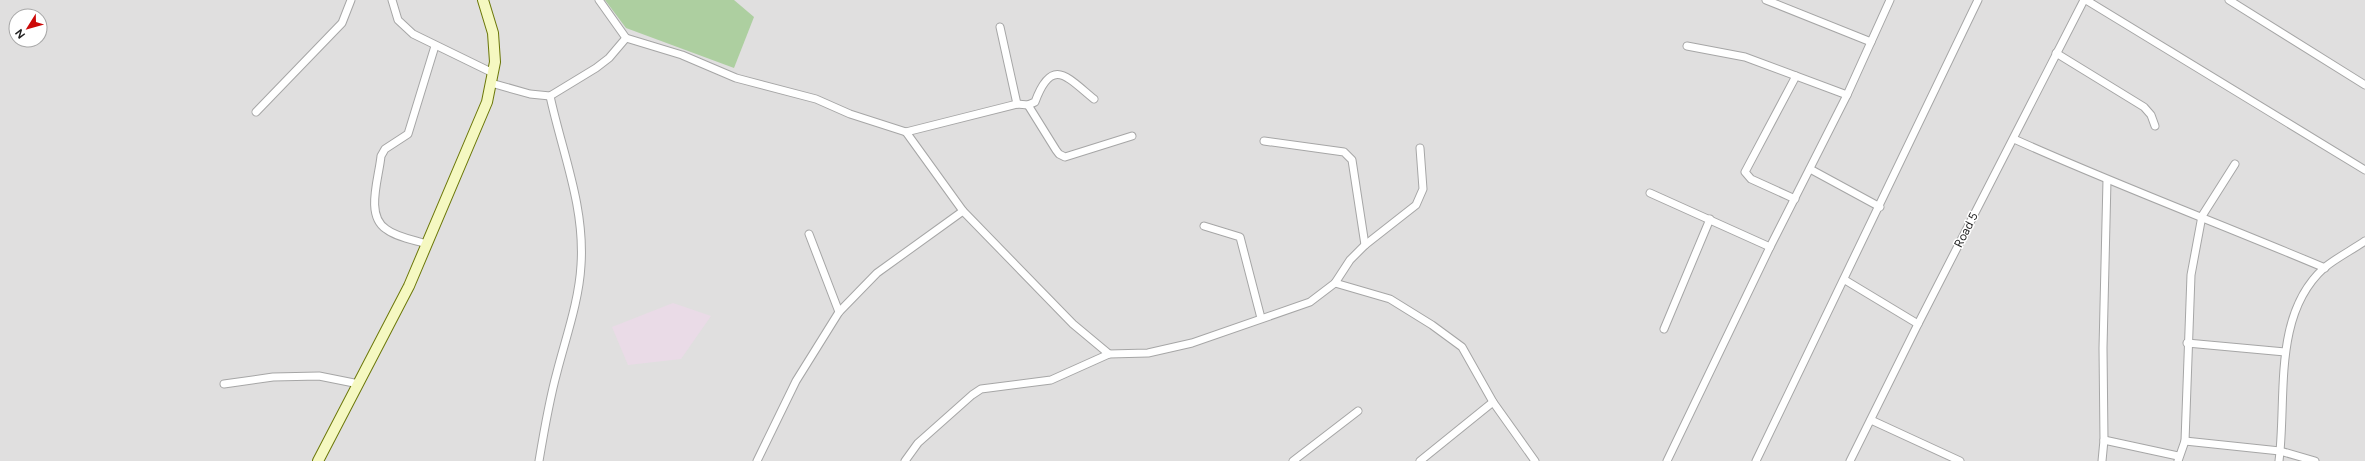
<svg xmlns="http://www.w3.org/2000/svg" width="2365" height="461" viewBox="0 0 2365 461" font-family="Figtree,sans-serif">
<rect width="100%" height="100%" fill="#f2efe9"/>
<path fill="#e0dfdf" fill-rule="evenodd" d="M0,0h2365v461h-2365zM16,16h24v24h-24z"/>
<path fill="#eadbe7" d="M673,303l38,13 -30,43 -53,6 -16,-38z"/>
<path fill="#adcfa0" d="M605,0h129l20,17 -20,51 -108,-40z"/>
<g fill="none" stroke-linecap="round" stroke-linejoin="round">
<defs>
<g id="street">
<path d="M392,0l6,20 15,14 80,39"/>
<path d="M599,0l27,38 56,17 54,23 80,21 34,15 56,18 111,-28 11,1 7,-3c17,-46 32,-25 59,-3"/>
<path d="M1766,0l105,42"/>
<path d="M2086,0l279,170"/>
<path d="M2229,0l136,85"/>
<path d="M1000,27l17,77"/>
<path d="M1687,46l58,11 102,38"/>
<path d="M2056,53l88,54 7,8 4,11"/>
<path d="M491,83l39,11 20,2 46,-28 13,-10 17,-20"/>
<path d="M1028,105l28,45 3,4 6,3 67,-21"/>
<path d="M256,112l86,-89 9,-23"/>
<path d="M906,132l57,79 110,113 36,30"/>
<path d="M2014,139c102,46 207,85 311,129"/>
<path d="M1264,141l80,11 8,8 13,85"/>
<path d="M1810,169l70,38"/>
<path d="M1650,193l120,54"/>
<path d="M1795,199l-44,-20 -6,-7 51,-96"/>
<path d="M1204,226l36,11 21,81"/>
<path d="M809,234l30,78"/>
<path d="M427,244c-13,-4 -31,-7 -41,-15 -21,-14 -7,-51 -5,-73l4,-7 23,-15 27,-88"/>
<path d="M1845,280l73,44"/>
<path d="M1335,283l55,16 42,26 30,22 31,55 42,59"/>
<path d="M1664,329l46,-110"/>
<path d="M2187,343l98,9"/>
<path d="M224,384l49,-7 46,-1 40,8"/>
<path d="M1871,420l89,41"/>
<path d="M2104,440l74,16"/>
<path d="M2185,441l95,10 35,10"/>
<path d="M539,461c5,-30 10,-60 18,-89 9,-35 22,-71 24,-107 4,-59 -19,-113 -31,-169"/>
<path d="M757,461l39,-80 43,-69 38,-39 86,-62"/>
<path d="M905,461l13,-18 54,-48 9,-6 70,-9 58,-26 39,-1 44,-10 118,-41 25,-19 15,-23 15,-15 51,-40 7,-16 -3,-41"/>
<path d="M1293,461l65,-50"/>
<path d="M1420,461l73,-59"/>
<path d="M1667,461l103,-214 77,-152 43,-95"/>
<path d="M1756,461l222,-461"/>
<path d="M1850,461l68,-137 166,-324"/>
<path d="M2102,461l2,-21 -1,-92 4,-168"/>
<path d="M2178,461l7,-20 6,-166 11,-59 33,-52"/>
<path d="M2279,461c8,-64 -7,-146 45,-193 12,-10 28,-18 41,-27"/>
</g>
<path id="secondary" d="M318,461l91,-175 78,-184 8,-40 -2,-29 -10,-33"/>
</defs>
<use href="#street" stroke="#a6a6a6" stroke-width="9"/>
<use href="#secondary" stroke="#6c7809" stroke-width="12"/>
<use href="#street" stroke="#fff" stroke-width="7"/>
<use href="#secondary" stroke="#f5f8c1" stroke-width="10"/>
</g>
<g text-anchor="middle" stroke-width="3" stroke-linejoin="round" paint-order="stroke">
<g font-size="12" fill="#222" stroke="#fff">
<text transform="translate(1966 230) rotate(-63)" y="4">Road 5</text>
</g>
</g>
<g transform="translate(28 28) rotate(233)"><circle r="19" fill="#ffffff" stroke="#a7a7a7"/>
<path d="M0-3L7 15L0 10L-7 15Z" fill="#cc0908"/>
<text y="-6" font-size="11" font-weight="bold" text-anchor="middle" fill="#222222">N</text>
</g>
</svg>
